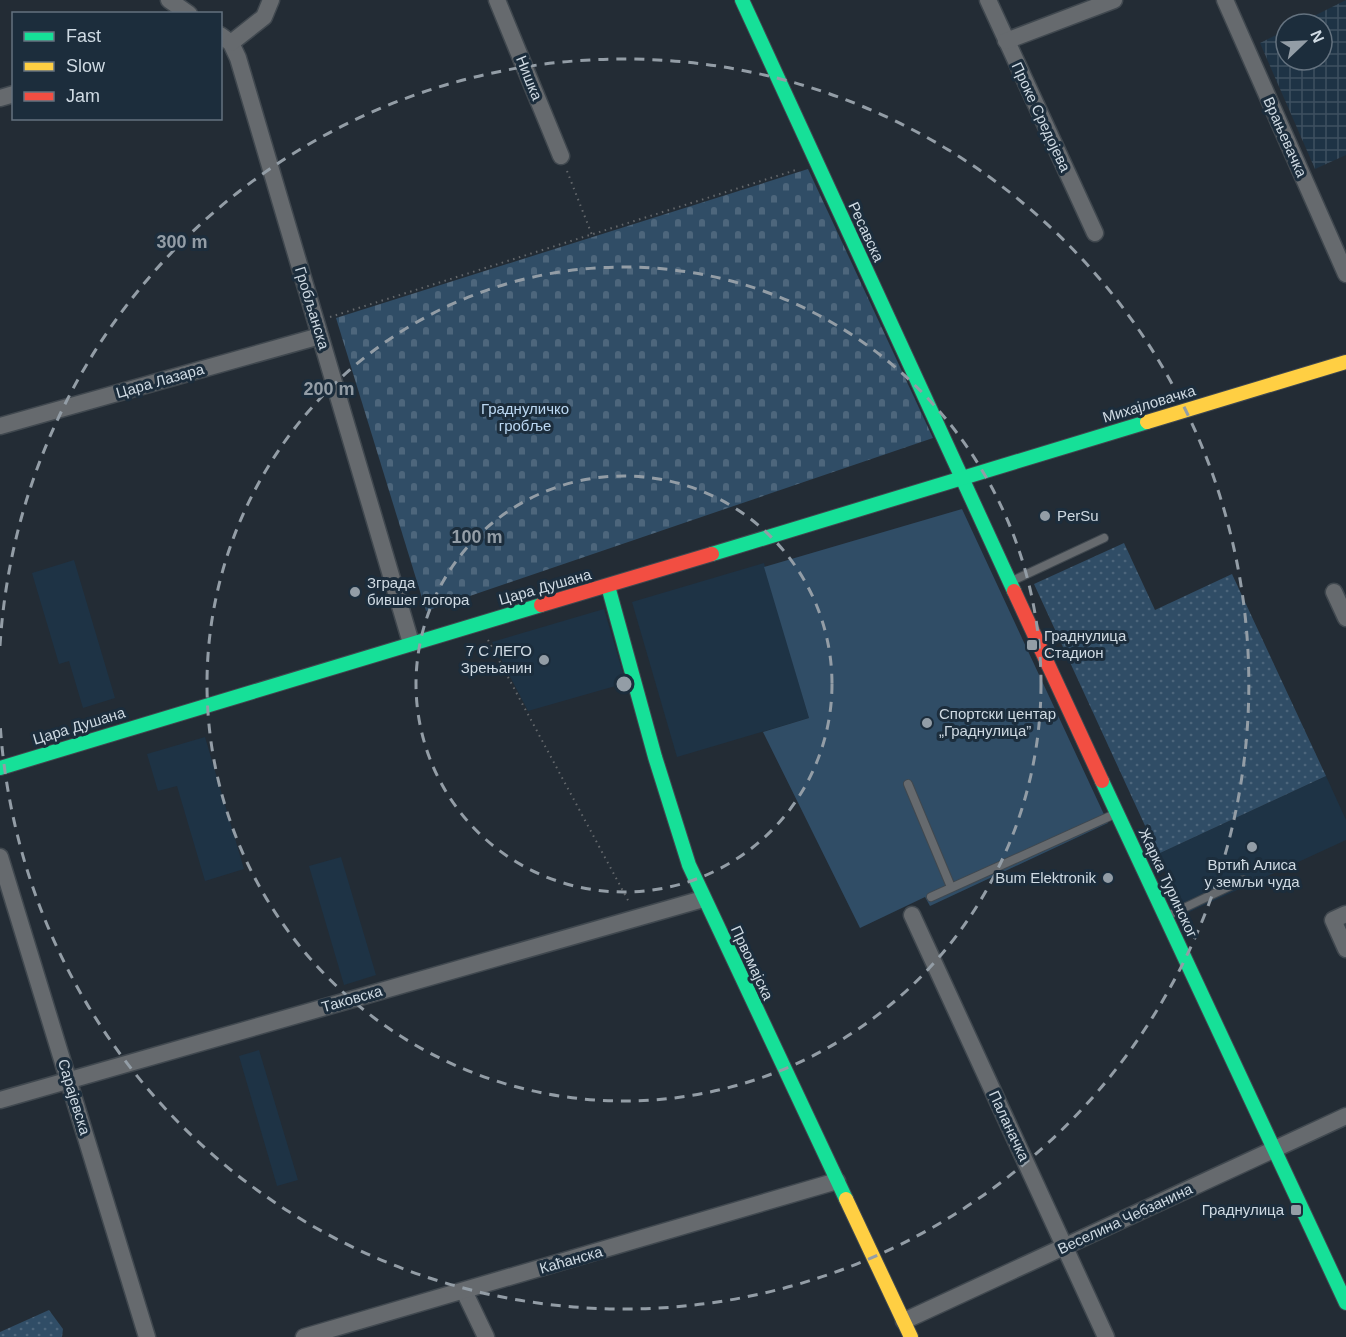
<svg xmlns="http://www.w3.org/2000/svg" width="1346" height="1337" viewBox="0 0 1346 1337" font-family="Arial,sans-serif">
<defs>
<pattern id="industrial-grid" width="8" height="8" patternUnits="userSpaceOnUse" patternTransform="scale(1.5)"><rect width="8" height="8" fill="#1e3345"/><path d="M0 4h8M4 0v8" fill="none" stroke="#3e5060"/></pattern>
<pattern id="grass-dots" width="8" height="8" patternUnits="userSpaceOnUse" patternTransform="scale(1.5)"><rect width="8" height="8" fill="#304d66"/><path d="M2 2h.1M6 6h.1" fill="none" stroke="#4d667c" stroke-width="1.8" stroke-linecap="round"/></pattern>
<pattern id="cemetery-stones" width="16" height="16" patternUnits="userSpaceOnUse" patternTransform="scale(1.5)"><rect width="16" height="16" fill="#304d66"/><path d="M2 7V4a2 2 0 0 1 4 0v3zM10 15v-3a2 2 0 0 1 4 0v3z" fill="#4d667c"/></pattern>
</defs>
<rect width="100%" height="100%" fill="#232c35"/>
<g fill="#1e3345">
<path d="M74,560l41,138 -32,10 -14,-47 -10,3 -27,-91z"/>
<path d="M764,563l45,155 -132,39 -45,-155z"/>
<path d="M604,609l22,74 -98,28 -36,-69z"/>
<path d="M205,737l39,132 -39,12 -28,-95 -19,5 -11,-37z"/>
<path d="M1326,776l20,44v20l-161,74 -27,-60z"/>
<path d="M341,857l35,118 -32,10 -35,-119z"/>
<path d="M259,1050l39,130 -21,6 -38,-130z"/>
</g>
<path fill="url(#industrial-grid)" d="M1346,0v155l-31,14 -55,-126 26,-13v30h36v-36h-24z"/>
<g fill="url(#grass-dots)">
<path d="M1124,543l31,67 77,-36 94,202 -168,78 -124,-270z"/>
<path d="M49,1310l14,19 -1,8h-62v-5z"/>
</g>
<path fill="url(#cemetery-stones)" d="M808,169l125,269 -507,173 -90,-293z"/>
<path fill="#304d66" d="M962,509l146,314 -178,83 -5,-9 -65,31 -97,-196 46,-14 -45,-151z"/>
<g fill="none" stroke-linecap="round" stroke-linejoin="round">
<defs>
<g id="lane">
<path d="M1012,581l92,-43"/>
<path d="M908,784l43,103"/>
<path d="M931,897l186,-84"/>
<path d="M1167,916l76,-36"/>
</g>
<g id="street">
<path d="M169,0l20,14"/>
<path d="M497,0l64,156"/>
<path d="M988,0l107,233"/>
<path d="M1225,0l121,274"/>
<path d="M220,35l11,8 7,15 173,585"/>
<path d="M1006,41l108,-41"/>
<path d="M231,43l33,-26 7,-17"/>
<path d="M0,98l14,-4"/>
<path d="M0,426l320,-90"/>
<path d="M1334,592l12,26"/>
<path d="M0,857l147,480"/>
<path d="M1346,914l-13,6 13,29"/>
<path d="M912,915l194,422"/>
<path d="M0,1100l703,-201"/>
<path d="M464,1291l22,46"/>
<path d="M904,1321l442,-205"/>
<path d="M304,1337l533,-156"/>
</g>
<g id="fast">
<path d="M742,0l272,591"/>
<path d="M712,554l435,-132"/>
<path d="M608,586l47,171 34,108 157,334"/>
<path d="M0,768l541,-163"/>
<path d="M1102,781l244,522"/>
</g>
<g id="slow">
<path d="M1147,422l199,-60"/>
<path d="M846,1199l65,138"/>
</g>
<g id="jam">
<path d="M1014,591l88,190"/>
<path d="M541,605l171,-51"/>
</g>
</defs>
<use href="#lane" stroke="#40484f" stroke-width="10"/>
<use href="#street" stroke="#40484f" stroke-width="19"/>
<use href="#fast" stroke="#40484f" stroke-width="16"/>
<use href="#slow" stroke="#40484f" stroke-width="16"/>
<use href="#jam" stroke="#40484f" stroke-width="16"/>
<g stroke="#64686c" stroke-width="2" stroke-dasharray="1.5 4.5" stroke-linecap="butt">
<path d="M567,171l25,64"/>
<path d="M330,317l469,-148"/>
<path d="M488,640l142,264"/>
</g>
<use href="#lane" stroke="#666a6e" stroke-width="8"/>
<use href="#street" stroke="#666a6e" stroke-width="16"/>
<use href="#fast" stroke="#16e098" stroke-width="14"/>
<use href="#slow" stroke="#ffcf43" stroke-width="14"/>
<use href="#jam" stroke="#f24e42" stroke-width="14"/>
</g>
<g fill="none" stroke="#939da6" stroke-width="3" stroke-dasharray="10 8">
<circle cx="624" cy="684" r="208"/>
<circle cx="624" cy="684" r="417"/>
<path d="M0 646A625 625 0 1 1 0 722"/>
</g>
<g fill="#939da6" stroke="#1c2d3c" stroke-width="2">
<circle cx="1045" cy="516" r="6"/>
<circle cx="355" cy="592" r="6"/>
<rect x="1026" y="639" width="12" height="12" rx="3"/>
<circle cx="544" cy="660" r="6"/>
<circle cx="927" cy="723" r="6"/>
<circle cx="1252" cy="847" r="6"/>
<circle cx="1108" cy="878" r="6"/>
<rect x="1290" y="1204" width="12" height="12" rx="3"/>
</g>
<g text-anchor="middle" stroke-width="6" stroke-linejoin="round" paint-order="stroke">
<g font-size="15" fill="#cfdae3" stroke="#1c2d3c">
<text transform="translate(529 78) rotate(68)" y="5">Нишка</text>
<text transform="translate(1041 117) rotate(65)" y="5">Проке Средојева</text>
<text transform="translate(1285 137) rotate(66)" y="5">Врањевачка</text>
<text transform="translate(866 232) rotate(65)" y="5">Ресавска</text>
<text transform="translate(312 308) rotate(73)" y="5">Гробљанска</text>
<text transform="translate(160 381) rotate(-16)" y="5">Цара Лазара</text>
<text transform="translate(1149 404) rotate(-17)" y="5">Михајловачка</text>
<text transform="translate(545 587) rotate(-16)" y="5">Цара Душана</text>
<text transform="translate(79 726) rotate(-17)" y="5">Цара Душана</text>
<text transform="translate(1168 883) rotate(65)" y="5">Жарка Туринског</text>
<text transform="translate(752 963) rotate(65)" y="5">Првомајска</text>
<text transform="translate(352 999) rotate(-16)" y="5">Таковска</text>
<text transform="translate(74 1097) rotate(73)" y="5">Сарајевска</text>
<text transform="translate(1009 1126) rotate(65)" y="5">Паланачка</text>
<text transform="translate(1125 1219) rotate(-25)" y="5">Веселина Чебзанина</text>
<text transform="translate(571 1260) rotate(-16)" y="5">Каћанска</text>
</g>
<g font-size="15" fill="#bcd8f2" stroke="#1c2d3c">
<text x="525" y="414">Граднуличко<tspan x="525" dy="17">гробље</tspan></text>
</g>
<g font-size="15" fill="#cfdae3" stroke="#1c2d3c" text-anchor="start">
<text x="1057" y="521">PerSu</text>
<text x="367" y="588">Зграда<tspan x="367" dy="17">бившег логора</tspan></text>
<text x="1044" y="641">Граднулица<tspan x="1044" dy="17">Стадион</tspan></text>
<text x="532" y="656" text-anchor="end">7 С ЛЕГО<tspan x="532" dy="17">Зрењанин</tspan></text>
<text x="939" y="719">Спортски центар<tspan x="939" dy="17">„Граднулица”</tspan></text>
<text x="1252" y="870" text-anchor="middle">Вртић Алиса<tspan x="1252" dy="17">у земљи чуда</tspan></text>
<text x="1096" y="883" text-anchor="end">Bum Elektronik</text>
<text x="1284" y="1215" text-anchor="end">Граднулица</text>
</g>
</g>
<circle cx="624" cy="684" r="9" fill="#939da6" stroke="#1c2d3c" stroke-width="3"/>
<g font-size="18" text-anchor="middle" font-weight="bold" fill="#939da6" stroke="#1c2d3c" stroke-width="6" stroke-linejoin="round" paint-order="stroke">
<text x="182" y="248">300 m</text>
<text x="329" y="395">200 m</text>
<text x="477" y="543">100 m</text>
</g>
<rect x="12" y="12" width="210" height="108" fill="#1c2d3c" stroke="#64727f" stroke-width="1.5"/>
<rect x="24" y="32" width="30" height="9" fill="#16e098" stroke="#64727f" stroke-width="1.5"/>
<text x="66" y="42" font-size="18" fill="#cfdae3">Fast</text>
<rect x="24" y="62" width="30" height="9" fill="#ffcf43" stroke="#64727f" stroke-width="1.5"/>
<text x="66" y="72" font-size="18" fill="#cfdae3">Slow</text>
<rect x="24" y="92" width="30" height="9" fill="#f24e42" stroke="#64727f" stroke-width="1.5"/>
<text x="66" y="102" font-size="18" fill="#cfdae3">Jam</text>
<g transform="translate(1304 42) rotate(67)"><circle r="28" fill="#1c2d3c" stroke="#64727f" stroke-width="1.5"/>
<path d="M0-4.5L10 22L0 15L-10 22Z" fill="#939da6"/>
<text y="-9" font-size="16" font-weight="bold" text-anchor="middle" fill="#cfdae3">N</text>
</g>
</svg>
